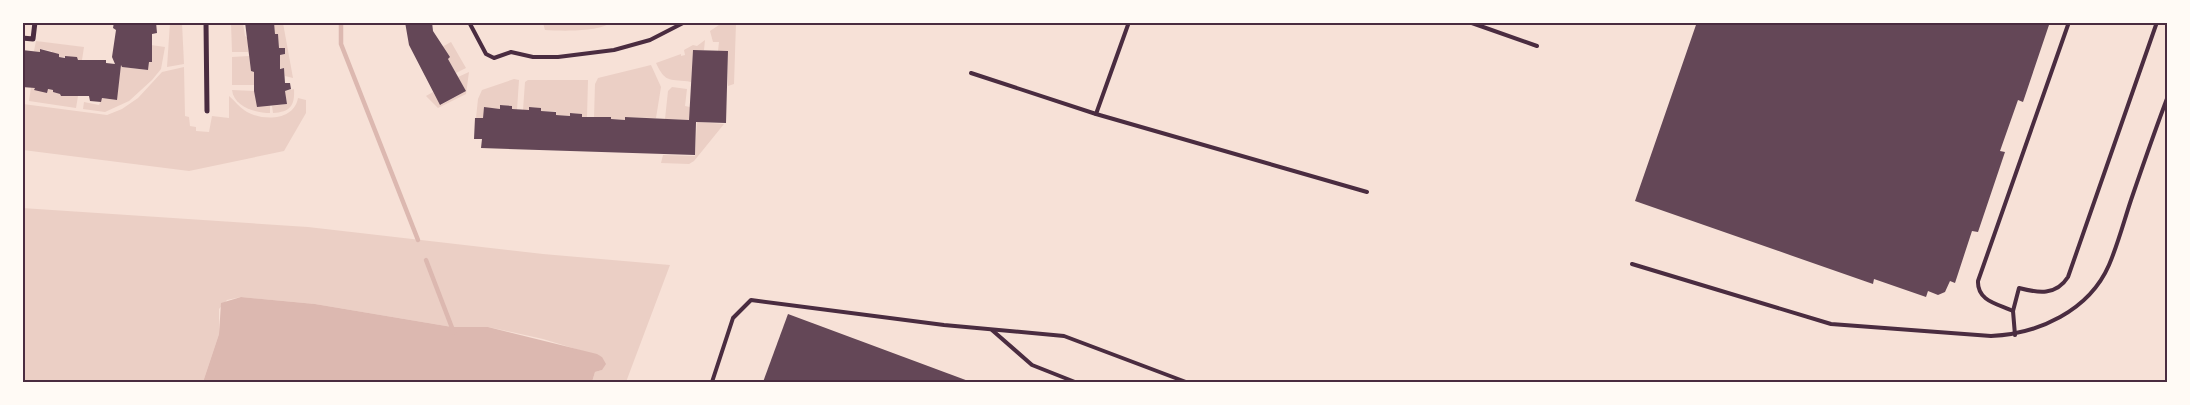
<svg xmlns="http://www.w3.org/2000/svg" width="2190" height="405" viewBox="0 0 2190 405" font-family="'Archivo Narrow',sans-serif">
<rect width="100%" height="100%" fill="#f7e1d7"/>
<g fill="#ebcfc5">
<path d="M170,23h12l2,41 -17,3z"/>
<path d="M231,23h12l2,13 3,2v14h-16z"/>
<path d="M274,23h9l10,55 -8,-2 -1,-7 -4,-1v-13l5,-1v-5l-6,-1 -1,-13 -3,-1z"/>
<path d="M543,23l67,-1v1c-12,9 -48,8 -65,7z"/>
<path d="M722,23h14l-2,61 -6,2v-34l-10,-1 1,-9h-6l-3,-11z"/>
<path d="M705,40l-1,10h-11l-2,32c-20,-4 -25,3 -35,-19l25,-9v2l4,-1 -1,-5 9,-5 4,1z"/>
<path d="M36,41l48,6 -2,13h-4l-1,-3h-18v-3l-7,-1v-2l-11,-2 -1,3 -6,-1z"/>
<path d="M451,42l15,26 -10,5 -8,-14 2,-2 -8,-10z"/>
<path d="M151,45l14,2 -4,22 -9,11 -23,21 -24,11 -22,-3 1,-7 15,3 3,-7 14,2 5,-35 1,2 26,3 1,-8h3z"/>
<path d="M249,56l2,15 3,1v13h-22v-28z"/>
<path d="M651,65l10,22 -5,31 -30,-1 -1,3 -14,-1v-2l-17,1 1,-34 3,-6z"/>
<path d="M184,67l1,49 4,1 1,9 6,1v4l13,1 3,-16 17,2v-22c6,5 11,12 18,16 16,9 47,9 51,-14l8,2v13l-22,38 -95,20 -166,-21v-46l84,11 15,-6 16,-11 24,-26z"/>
<path d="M469,72l-3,22 -28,14 -12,-12 7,-4 8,13 25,-14 -8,-14z"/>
<path d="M514,79l5,1 -2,30 -5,-1 -1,-3 -10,-1 -1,4 -16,-1 -1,10h-7l2,-19 4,-9z"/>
<path d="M528,80h60l-1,37h-5l-1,-3 -10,-1 -1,3 -14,-1v-4h-15l-1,-3 -10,-1 -1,3h-6l2,-28z"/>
<path d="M31,87l22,3v2l7,2 1,2h17l-2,12 -47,-7z"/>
<path d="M672,87l15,2 -2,17 5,1 -1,13 -24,-1 3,-28z"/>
<path d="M294,89c1,17 -4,23 -21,24l-1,-7 15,-2 -2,-13z"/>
<path d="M232,90l22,1 16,14v8c-14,0 -36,-6 -38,-23z"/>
<path d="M697,122l27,2 -30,37 -5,3 -28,-1 2,-8 32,1z"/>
<path d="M22,208l286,19 235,27 127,11 -44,117h-34l3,-10 7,-2v-13l-59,-18 -55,-12h-36l-137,-23 -74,-7 -14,3 -8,9v25l-16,48h-180z"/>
</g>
<path fill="#dcb8b0" d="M241,297l74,7 137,23h36l109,27 5,3 4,7 -4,6 -7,2 -3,10h-389l16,-48 2,-31z"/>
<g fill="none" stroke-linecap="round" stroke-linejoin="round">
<g stroke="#dcb8b0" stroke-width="4.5">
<path d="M341,22v22l77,196"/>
<path d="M426,260l28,73"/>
</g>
</g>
<g fill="#644757">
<path d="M114,22h42l1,11 -5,1v28h-3l-1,8 -26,-3 -1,-2 -4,35 -15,-2 -1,4 -11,-1 -1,-5h-28l-1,-2 -7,-2v-2l-5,-1 -1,4 -13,-3 1,-2 -13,-1v-37l18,2v-3l19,5v3l6,1v-2l12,1 1,3h28v3l9,1 -3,-7 4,-27 -3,-2z"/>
<path d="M245,22h29l1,12h3l1,14h6v6l-5,1v14l4,-1 1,15h5l1,6 -6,2 2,13 -30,3 -3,-16v-19l-3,-1z"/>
<path d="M405,22h27l1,9 17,26 -2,2 18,32 -26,14 -31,-60z"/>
<path d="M1697,22h353l-27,80 -5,-2 -18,51 5,1 -27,80 -6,-1 -17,52 -5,-2 -5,11 -7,3 -10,-4 -2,6 -52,-18 -1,5 -238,-83z"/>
<path d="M693,50l35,1 -2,72 -30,-1 -1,33 -214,-7 1,-9h-8l1,-21h8l1,-11 16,2v-4l12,1v3l17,1v-3l12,1v3l15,1v3l14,1v-3l12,1v3h29v2l14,1v-3l64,3z"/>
<path d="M788,314l183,68h-208z"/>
</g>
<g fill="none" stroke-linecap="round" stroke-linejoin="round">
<g stroke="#4a2c40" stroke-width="4">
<path d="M469,22l17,32 8,4 17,-6 22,5h25l56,-7 36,-10 35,-18"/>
<path d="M1469,22l68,24"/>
<path d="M971,73l125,41 33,-92"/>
<path d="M1096,114l271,78"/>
<path d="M1632,264l199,60 160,12c47,-2 98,-25 118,-71 9,-21 15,-44 22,-65 12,-35 24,-70 37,-104"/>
<path d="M2013,311c-15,-7 -36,-10 -35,-30l91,-259"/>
<path d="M992,330l40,35 43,17"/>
<path d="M2015,335l-2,-24 6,-23c19,5 37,8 49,-11l89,-255"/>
<path d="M712,382l21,-64 18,-18 193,25 120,11 122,46"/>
</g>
<g stroke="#4a2c40" stroke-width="5">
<path d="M206,22l1,89"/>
<path d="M22,38l11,1 2,-17"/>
</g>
</g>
<rect width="2190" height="405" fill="none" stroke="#fffaf5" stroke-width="48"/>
<rect x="24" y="24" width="2142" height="357" fill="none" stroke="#4a2c40" stroke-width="2"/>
</svg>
